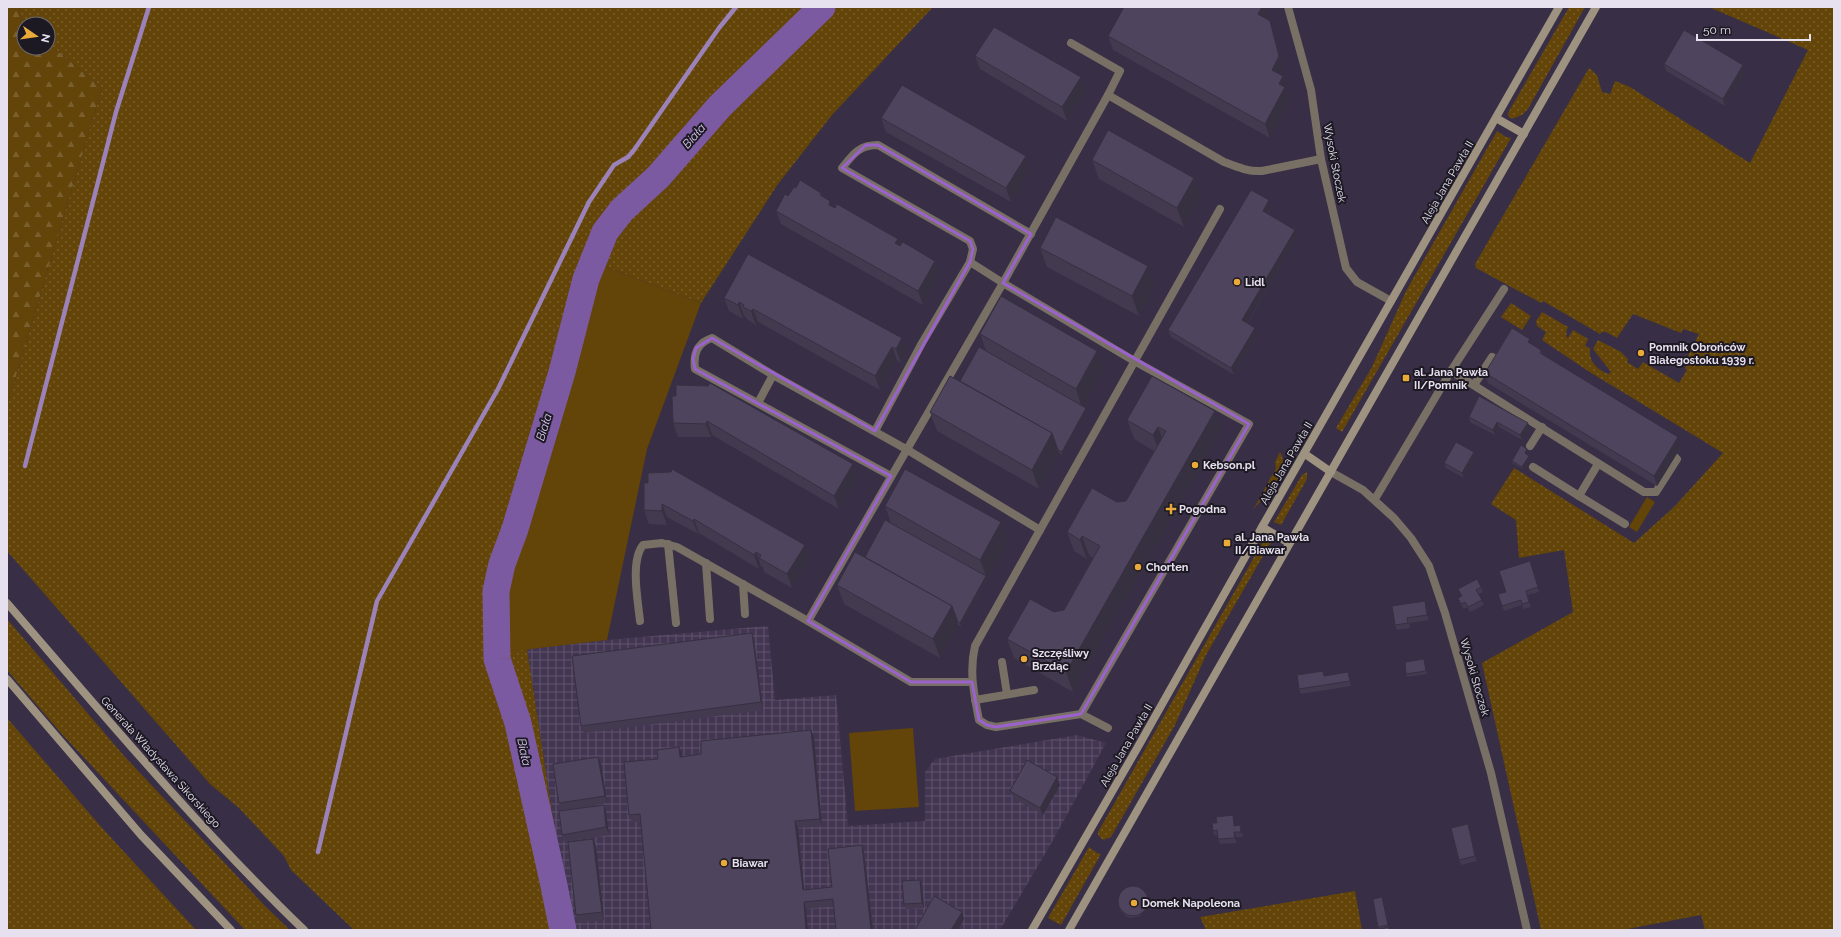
<svg xmlns="http://www.w3.org/2000/svg" width="1841" height="937" viewBox="0 0 1841 937" font-family="Raleway,sans-serif">
<defs>
<pattern id="industrial-grid" width="8" height="8" patternUnits="userSpaceOnUse"><rect width="8" height="8" fill="#433653"/><path d="M0 4h8M4 0v8" fill="none" stroke="#5e536c"/></pattern>
<pattern id="grass-dots" width="8" height="8" patternUnits="userSpaceOnUse"><rect width="8" height="8" fill="#634409"/><path d="M2 2h.1M6 6h.1" fill="none" stroke="#795f2d" stroke-width="1.8" stroke-linecap="round"/></pattern>
<pattern id="forest-firs" width="22" height="20" patternUnits="userSpaceOnUse"><rect width="22" height="20" fill="#634409"/><path d="M5 1l3.5 6h-7zM16 11l3.5 6h-7z" fill="#795f2d"/></pattern>
</defs>
<rect width="100%" height="100%" fill="#382e45"/>
<path fill="url(#industrial-grid)" d="M768,626l7,74 61,-5 12,131 77,-5v-49l10,-13 142,-24 29,8 -54,99 -52,88h-430l-43,-281 80,-9z"/>
<g fill="url(#grass-dots)">
<path d="M19,7h914l-101,108 -54,69 -77,119 -108,-41 -78,270 -12,32 -6,27 1,61 29,-3 43,281h-216l-63,-60 -7,-14 -45,-48 -29,-24 -203,-233v-145l95,-318 -54,-45v-19h-23l-3,-2z"/>
<path d="M1569,7h16l-57,102 -6,6 -10,4 -4,-3v-3z"/>
<path d="M1709,7h125v923h-129l-4,-15 -79,15h-81l-59,-267 91,-51 -9,-62 -45,8 -3,-38 -25,-16 23,-36 120,75 40,-36 49,-54 -135,-82 -46,-31 4,-8 -9,-6 -1,-5 6,-9 26,15 -2,5 1,1 -1,3 2,2 5,-8 15,9 -3,7 5,2c-2,13 7,22 19,26l2,-2 -18,-23 5,-9 23,12 7,7 -1,3 11,7 5,-7 36,21 8,-13 -2,-1 4,-12 -1,-1 11,-22 -16,-5 -2,4 -48,-19 -16,24 -11,-6h-4l-2,2 -57,-33 -2,2 -65,-35 -1,-4 114,-196 8,7 5,17 8,2 5,-13 15,6 120,76 58,-113z"/>
<path d="M1497,131l9,6 5,1 -169,294 -6,-4 36,-61 34,-76z"/>
<path d="M1511,303l20,13 -9,14 -21,-13z"/>
<path d="M1280,452c12,20 -15,43 -27,58l23,-42 -1,-6z"/>
<path d="M1307,472v7l-26,46 -7,-3 28,-47z"/>
<path d="M1265,538l6,4 -65,113 -31,70 -64,112 -8,3 -5,-5v-3z"/>
<path d="M7,619l118,138 141,150 24,23h-45l-184,-197 -54,-63z"/>
<path d="M7,718l96,111 93,101h-189z"/>
<path d="M1089,847l8,6 4,1 -40,71 -13,-7z"/>
<path d="M1355,891l7,39h-156l-6,-13z"/>
</g>
<path fill="url(#forest-firs)" d="M7,7h12l3,15 3,2 -1,24h24v-5l54,45 -95,318z"/>
<g fill="#634409">
<path d="M593,262l108,41 -54,146 -40,191 -110,13v-62l6,-27 12,-32z"/>
<path d="M1647,497l8,5 -18,30 -8,-5z"/>
<path d="M913,728l6,79 -64,4 -6,-78z"/>
</g>
<g fill="none" stroke-linecap="round" stroke-linejoin="round">
<g stroke="#9b82b8" stroke-width="4.5">
<path d="M25,466l91,-354 33,-105"/>
<path d="M318,852l59,-251 121,-212 91,-187 25,-37 14,-8 6,-7 85,-122 17,-21"/>
</g>
<path stroke="#7b5aa1" stroke-width="27" d="M563,930l-10,-49 -35,-158 -21,-64 -1,-68 6,-27 13,-35 47,-157 24,-93 19,-47 17,-22 36,-33 62,-71 102,-99"/>
<g stroke="#787065" stroke-width="8">
<path d="M1288,7l23,83 10,69 25,109 11,14 34,19"/>
<path d="M1071,43l49,28 -12,24"/>
<path d="M970,262l3,-13 -3,-8 -128,-73c11,-14 17,-23 36,-23l153,89"/>
<path d="M1451,371l193,121h12l21,-33 -2,-2"/>
<path d="M1474,385l18,-28 8,5"/>
<path d="M758,403l15,-28"/>
<path d="M875,431l47,-88 48,-81 33,21 105,-188 116,67c13,5 25,10 38,9l59,-12"/>
<path d="M1530,446l12,-19"/>
<path d="M1598,464l-19,32 46,28"/>
<path d="M1533,467l46,29"/>
<path d="M1331,472l32,18 31,28 17,20 18,28 16,47 46,160 36,157"/>
<path d="M891,476l-196,-107c-2,-15 2,-26 17,-31l61,37 133,74 134,81 -65,116c-6,26 -1,48 4,74l8,5 9,2 85,-13 27,14"/>
<path d="M1375,499l76,-128 53,-82"/>
<path d="M1040,530l180,-321"/>
<path d="M668,544l8,79"/>
<path d="M706,563l4,56"/>
<path d="M743,584l2,30"/>
<path d="M640,621c-2,-20 -10,-60 3,-76l19,-2 15,4 131,74"/>
<path d="M1002,662l5,32"/>
<path d="M972,682h-61l-103,-61 195,-338 133,79 113,62 -168,290"/>
<path d="M975,700l59,-10"/>
</g>
<g stroke="#9e9280" stroke-width="8">
<path d="M1496,118l28,16"/>
<path d="M1305,454l26,18"/>
<path d="M1262,527l27,16"/>
<path d="M7,603c96,111 191,225 297,327"/>
<path d="M7,679l134,156 90,95"/>
<path d="M1032,930l107,-185 123,-218 297,-520"/>
<path d="M1069,930l527,-923"/>
</g>
</g>
<g fill="#433a50">
<path d="M1269,16l-2,4 8,15 9,35 -3,5 2,1 5,14 -1,2 3,9 -20,37 -157,-88 -5,-14z"/>
<path d="M975,56l106,21 5,14 -19,30 -87,-52z"/>
<path d="M1664,64l79,1 3,7 -21,34 -59,-35z"/>
<path d="M881,118l145,38 5,14 -20,32 -125,-70z"/>
<path d="M1092,160l102,18 7,19 -17,30 -85,-48z"/>
<path d="M796,188l25,5 2,4 7,4 2,6 66,32 3,7 34,15 5,13 -17,31 -142,-81 -5,-13z"/>
<path d="M1269,200l2,7 -3,7 27,16 3,7 -51,87 10,11 -23,40 -63,-38 -3,-7z"/>
<path d="M1040,248l115,37 -16,31 -92,-49z"/>
<path d="M724,298l178,40 5,14 -6,11 -4,-3 -17,30 -122,-68 -2,3 -8,-5 -2,-3 -2,-1 -1,3 -14,-8z"/>
<path d="M980,334l117,17 7,19 -21,36 4,5 -25,44 -3,-2 -20,36 -102,-58 -7,-19 30,-31 26,-30z"/>
<path d="M1532,344l9,6 2,5 138,92 -24,39 -169,-103 -3,-10z"/>
<path d="M676,396l177,68 5,14 -19,31 -127,-74 -1,2h-33l-5,-14z"/>
<path d="M1215,411l7,19 -149,262 -59,-34 -7,-19 47,-27 10,-2 29,-52 -4,-3 -2,4 -13,-8 -7,-19 50,-30 9,-1 28,-50 -20,-12 -7,-19z"/>
<path d="M1469,417l61,11 -8,12 -23,-13 -4,8 -25,-13z"/>
<path d="M1527,449l1,3 -2,2 4,4 -7,11 -11,-6v-2z"/>
<path d="M1474,452l2,5 -12,21 -18,-10 -2,-5z"/>
<path d="M644,483l166,76 -18,29 -28,-16 -1,-5 -2,-1 -2,3 -60,-36 -1,1 -31,-17v8l-18,-1 -5,-14z"/>
<path d="M885,506l123,35 -47,85 -3,-1 -18,33 -96,-54 -7,-19 28,-28 26,-34z"/>
<path d="M1532,566l7,26 -11,3 3,12 -8,2 -1,-4 -18,6 -2,-5 4,-14z"/>
<path d="M1481,587l2,5 -4,2 5,11 -14,7 -3,-5 -4,2 -5,-11 3,-2 -3,-7z"/>
<path d="M1427,606l2,14 -20,3 1,5 -13,2 -2,-5z"/>
<path d="M752,633l2,7 9,70 -179,23 -3,-7z"/>
<path d="M1424,659l3,15 -20,3 -1,-3z"/>
<path d="M1325,676l25,1 1,9 -50,8 -2,-5z"/>
<path d="M814,737l8,89 -24,2 6,62 28,-3 30,-42 2,7 9,78h-37l-2,-24 -28,3 -166,-87h-8l-3,-7 29,-56 24,-5v2l19,-2z"/>
<path d="M601,764l6,39 -46,8 -2,-8z"/>
<path d="M1060,785l-17,30 -30,-17 -3,-7z"/>
<path d="M604,805l2,7 3,23 -45,7 -2,-7z"/>
<path d="M1235,820v6l5,-1 2,5 1,7h-7l1,6 -17,1 -2,-5v-4h-4l-1,-4 4,-8z"/>
<path d="M1469,829l8,32 -16,4 -2,-5z"/>
<path d="M593,839l3,7 8,74 -25,3 -3,-8z"/>
<path d="M920,880l2,5 2,23 -18,1 -2,-5z"/>
<path d="M1146,893l3,12 -4,9 -4,2 -9,2 -5,-1 -7,-7 -2,-7z"/>
<path d="M1382,897l2,5 5,28h-13l3,-1 -1,-2z"/>
</g>
<g fill="#373041">
<path d="M1262,7h4l3,9 -6,12 -5,-14z"/>
<path d="M1270,21l5,14 9,35 -7,14 -5,-14z"/>
<path d="M1743,65l3,7 -21,34 -2,-7z"/>
<path d="M1283,76l5,14 -1,2 3,9 -20,37 -5,-14 14,-40z"/>
<path d="M1081,77l5,14 -19,30 -5,-14z"/>
<path d="M1026,156l5,14 -20,32 -5,-14z"/>
<path d="M1194,178l7,19 -17,30 -7,-19z"/>
<path d="M1269,200l2,7 -6,11 -2,-7z"/>
<path d="M830,201l5,14 -6,-10z"/>
<path d="M1295,230l3,7 -54,91 -2,-8z"/>
<path d="M898,239l5,13 -8,-9z"/>
<path d="M935,261l5,13 -17,31 -5,-14z"/>
<path d="M1148,266l7,19 -16,31 -7,-20z"/>
<path d="M739,302l5,14 -1,3 -5,-14z"/>
<path d="M753,309l5,13 -2,3 -5,-14z"/>
<path d="M1255,328l2,7 -23,40 -3,-7z"/>
<path d="M902,338l5,14 -6,11 -5,-14z"/>
<path d="M1530,339l3,9 -5,-6z"/>
<path d="M892,347l5,13 -17,30 -5,-14z"/>
<path d="M1097,351l7,19 -22,38 -6,-19z"/>
<path d="M1086,408l1,3 -25,44v-3z"/>
<path d="M1215,411l7,19 -149,262 -7,-20z"/>
<path d="M707,421l5,14 -1,2 -5,-13z"/>
<path d="M1497,422l2,5 -4,8 -2,-5z"/>
<path d="M1528,423l2,5 -8,12 -2,-5z"/>
<path d="M1158,427l7,19 -5,8 -7,-19z"/>
<path d="M1052,433l7,20 -20,36 -7,-19z"/>
<path d="M1678,437l3,10 -24,39 -3,-10z"/>
<path d="M1527,449l1,3 -2,3 -1,-2z"/>
<path d="M1474,452l2,5 -12,21 -2,-5z"/>
<path d="M1529,456l1,2 -7,11 -1,-2z"/>
<path d="M853,464l5,14 -19,31 -5,-13z"/>
<path d="M662,504l5,13v8l-5,-14z"/>
<path d="M694,519l5,14 -1,1 -5,-13z"/>
<path d="M1001,522l7,19 -47,85 -1,-3 26,-47 -6,-16z"/>
<path d="M1082,536l7,19 -2,4 -7,-19z"/>
<path d="M805,545l5,14 -18,29 -5,-14z"/>
<path d="M756,552l5,14 -2,3 -5,-14z"/>
<path d="M1425,601l2,5 2,14 -2,-5z"/>
<path d="M952,606l6,19 -18,33 -7,-19z"/>
<path d="M752,633l2,7 9,70 -2,-8z"/>
<path d="M1348,672l2,5 1,9 -1,-5z"/>
<path d="M811,730l3,7 8,89 -2,-7z"/>
<path d="M679,747l3,7 1,10 -3,-7z"/>
<path d="M598,757l3,7 6,39 -2,-7z"/>
<path d="M1057,777l3,8 -17,30 -3,-7z"/>
<path d="M604,805l2,7 3,23 -3,-8z"/>
<path d="M1233,815l2,5 1,11 -2,-5z"/>
<path d="M795,821l3,7 7,70 -2,-8z"/>
<path d="M1468,824l1,5 8,32 -2,-5z"/>
<path d="M1240,825l2,5 1,7 -2,-5z"/>
<path d="M1234,832l2,5 1,6 -2,-5z"/>
<path d="M593,839l3,7 8,74 -2,-8z"/>
<path d="M862,845l2,7 9,78h-2z"/>
<path d="M920,880l2,5 2,23 -2,-5z"/>
<path d="M1146,893l3,12 -4,9 -4,2 -1,-2z"/>
<path d="M1382,897l2,5 5,28 -1,-5z"/>
<path d="M804,902l2,7 2,21h-2z"/>
<path d="M962,912l2,7 -6,11h-7z"/>
</g>
<g fill="#4e445d" stroke="#373041">
<path d="M1124,7h138l-4,7 12,7 9,35 -7,14 11,6 -4,8 6,3 -20,37 -157,-88z"/>
<path d="M994,27l87,50 -19,30 -87,-51z"/>
<path d="M1684,30l59,35 -20,34 -59,-35z"/>
<path d="M902,85l124,71 -20,32 -125,-70z"/>
<path d="M1108,130l86,48 -17,30 -85,-48z"/>
<path d="M800,180l21,13 -1,2 10,6 -1,4 6,3 2,-4 61,35 -3,4 5,3 3,-4 32,19 -17,30 -142,-80 9,-17 3,2 6,-9 2,1z"/>
<path d="M1251,190l18,10 -6,11 32,19 -53,90 13,8 -24,40 -63,-38z"/>
<path d="M1056,217l92,49 -16,30 -92,-48z"/>
<path d="M748,254l154,84 -6,11 -4,-2 -17,29 -122,-67 -2,2 -8,-4 1,-2 -5,-3 -1,3 -14,-7z"/>
<path d="M1001,296l96,55 -21,38 -96,-55z"/>
<path d="M1512,328l18,11 -2,3 13,8 -1,3 138,84 -24,39 -169,-103z"/>
<path d="M979,347l107,61 -24,44 -4,-2 -6,-17 -92,-52z"/>
<path d="M950,376l102,57 -20,37 -102,-58z"/>
<path d="M1152,376l63,35 -149,261 -59,-33 23,-40 24,13 10,-2 36,-64 -18,-10 -2,4 -13,-8 25,-44 25,14 9,-1 40,-70 -8,-4 -5,8 -26,-15z"/>
<path d="M710,383l143,81 -19,32 -127,-75 -1,3 -33,-1 -1,-27h4v-11l32,1z"/>
<path d="M1479,396l49,27 -8,12 -23,-13 -4,8 -24,-13z"/>
<path d="M1456,442l18,10 -12,21 -18,-10z"/>
<path d="M1521,445l6,4 -2,4 4,3 -7,11 -10,-6z"/>
<path d="M672,469l133,76 -18,29 -28,-16 2,-3 -5,-3 -2,3 -60,-36 -1,2 -31,-17v7l-18,-1v-27h4v-10l23,-1z"/>
<path d="M905,469l96,53 -21,38 -95,-54z"/>
<path d="M885,520l101,56 -26,47 -2,-1 -6,-16 -87,-49z"/>
<path d="M855,552l97,54 -19,33 -96,-54z"/>
<path d="M1530,561l8,26 -12,4 3,11 -7,2 -1,-4 -19,6 -4,-12 8,-2 -7,-21z"/>
<path d="M1477,579l4,8 -5,3 6,10 -14,7 -3,-5 -4,2 -3,-6 4,-2 -4,-7z"/>
<path d="M1425,601l2,14 -20,3 1,5 -13,2 -3,-19z"/>
<path d="M752,633l9,69 -180,24 -9,-70z"/>
<path d="M1424,659l2,12 -20,3 -1,-12z"/>
<path d="M1323,671l1,5 24,-4 2,9 -51,8 -2,-14z"/>
<path d="M811,730l9,89 -25,2 8,69 29,-3 -4,-38 34,-4 9,85h-35l-3,-31 -29,3 2,28h-155l-11,-116 -11,1 -5,-53 34,-3 -1,-9 22,-3 1,10 21,-3v-13z"/>
<path d="M598,757l7,39 -46,7 -6,-39z"/>
<path d="M1027,760l30,17 -17,31 -30,-17z"/>
<path d="M604,805l2,22 -44,8 -3,-24z"/>
<path d="M1233,815l1,11 6,-1 1,7h-7l1,6 -17,1 -1,-9 -4,1 -1,-8h5l-1,-6z"/>
<path d="M1468,824l7,32 -16,4 -8,-32z"/>
<path d="M593,839l9,73 -26,3 -8,-73z"/>
<path d="M920,880l2,23 -18,1 -2,-23z"/>
<circle cx="1133" cy="901" r="15"/>
<path d="M934,896l28,16 -11,18h-36z"/>
<path d="M1382,897l6,28 -10,2 -5,-28z"/>
<path d="M1389,927v3h-13z"/>
</g>
<path fill="none" stroke="#9b62cd" stroke-width="3" stroke-linejoin="round" d="M866,145h12l153,89 -28,49 246,141 -168,290 -85,13 -9,-2 -8,-5 -7,-38h-61l-103,-61 83,-145 -196,-107 -2,-10 3,-11 16,-10 163,93 95,-169 3,-13 -3,-8 -128,-73z"/>
<g fill="#e9aa38" stroke="#1d1923" stroke-width="1.5">
<circle cx="1237" cy="282" r="4"/>
<circle cx="1641" cy="353" r="4"/>
<rect x="1402" y="374" width="8" height="8" rx="2"/>
<circle cx="1195" cy="465" r="4"/>
<path d="M1169 503h4v4h4v4h-4v4h-4v-4h-4v-4h4z"/>
<rect x="1223" y="539" width="8" height="8" rx="2"/>
<circle cx="1138" cy="567" r="4"/>
<circle cx="1024" cy="659" r="4"/>
<circle cx="724" cy="863" r="4"/>
<circle cx="1134" cy="903" r="4"/>
</g>
<g text-anchor="middle" stroke-width="4" stroke-linejoin="round" paint-order="stroke">
<g font-size="11" fill="#e6e0ef" stroke="#1d1923">
<text transform="translate(1335 163) rotate(79)" y="4">Wysoki Stoczek</text>
<text transform="translate(1447 182) rotate(-60)" y="4">Aleja Jana Pawła II</text>
<text transform="translate(1286 463) rotate(-60)" y="4">Aleja Jana Pawła II</text>
<text transform="translate(1475 677) rotate(74)" y="4">Wysoki Stoczek</text>
<text transform="translate(1126 745) rotate(-60)" y="4">Aleja Jana Pawła II</text>
<text transform="translate(161 762) rotate(48)" y="4">Generała Władysława Sikorskiego</text>
</g>
<g font-size="11" font-weight="bold" fill="#e6e0ef" stroke="#1d1923" text-anchor="start">
<text x="1245" y="286">Lidl</text>
<text x="1649" y="351">Pomnik Obrońców<tspan x="1649" dy="13">Białegostoku 1939 r.</tspan></text>
<text x="1414" y="376">al. Jana Pawła<tspan x="1414" dy="13">II/Pomnik</tspan></text>
<text x="1203" y="469">Kebson.pl</text>
<text x="1179" y="513">Pogodna</text>
<text x="1235" y="541">al. Jana Pawła<tspan x="1235" dy="13">II/Biawar</tspan></text>
<text x="1146" y="571">Chorten</text>
<text x="1032" y="657">Szczęśliwy<tspan x="1032" dy="13">Brzdąc</tspan></text>
<text x="732" y="867">Biawar</text>
<text x="1142" y="907">Domek Napoleona</text>
</g>
<g font-size="12" font-style="italic" fill="#d9c8f0" stroke="#1d1923">
<text transform="translate(694 136) rotate(-49)" y="4">Biała</text>
<text transform="translate(544 427) rotate(-73)" y="4">Biała</text>
<text transform="translate(524 752) rotate(78)" y="4">Biała</text>
</g>
</g>
<rect width="1841" height="937" fill="none" stroke="#e6e0ef" stroke-width="16"/>
<g transform="translate(36 36) rotate(103)"><circle r="19" fill="#1d1923" stroke="#6d6975"/>
<path d="M0-3L7 15L0 10L-7 15Z" fill="#e9aa38"/>
<text y="-6" font-size="11" font-weight="bold" text-anchor="middle" fill="#e6e0ef">N</text>
</g>
<path d="M1697 34v6h113v-6" fill="none" stroke="#e6e0ef" stroke-width="2"/>
<text x="1703" y="34" font-size="12" fill="#e6e0ef" stroke="#1d1923" stroke-width="3" paint-order="stroke">50 m</text>
</svg>
